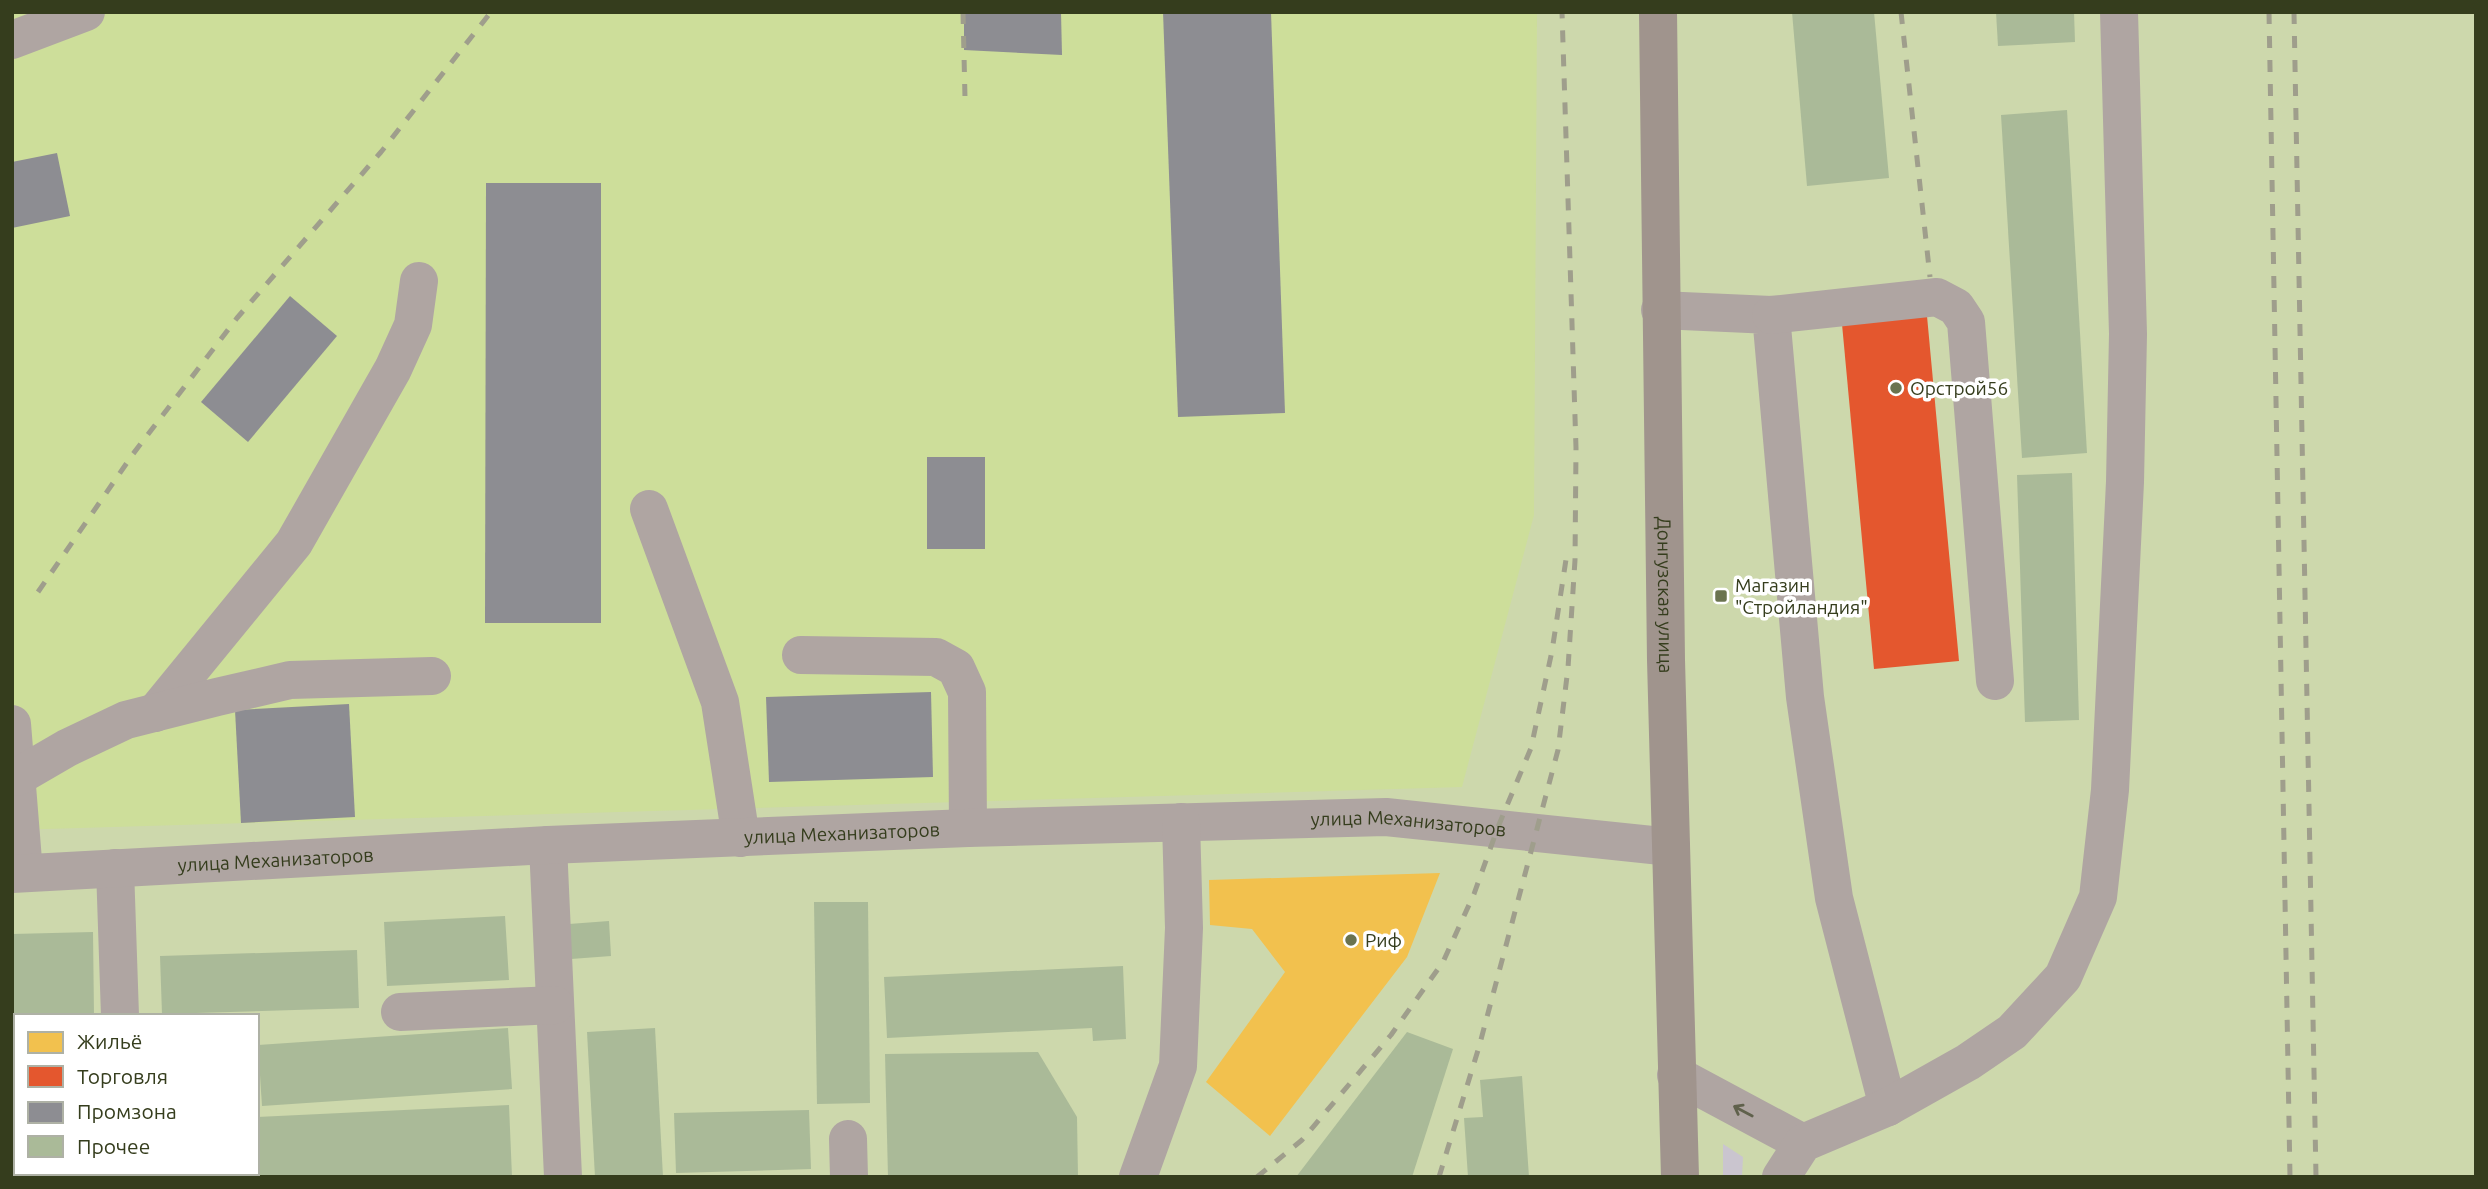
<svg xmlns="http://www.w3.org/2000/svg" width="2488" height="1189" viewBox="0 0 2488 1189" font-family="Ubuntu,sans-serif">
<rect width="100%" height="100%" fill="#cdd8ac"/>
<path fill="#cdde9a" d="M12,12h1525l-3,503 -72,272 -1450,43z"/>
<path fill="#cac5cf" d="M1723,1144l20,13 -1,20h-19z"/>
<path fill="#f2c14e" d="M1440,873l-33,84 -137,179 -64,-54 79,-110 -33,-43 -42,-4 -1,-45z"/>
<path fill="#e4572e" d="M1927,316l32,345 -85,8 -32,-345z"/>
<g fill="#8d8d92">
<path d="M964,12h97l1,43 -98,-5z"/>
<path d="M1163,12h108l14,401 -107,4z"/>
<path d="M57,153l13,63 -58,12v-66z"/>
<path d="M486,183h115v440h-116z"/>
<path d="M290,296l47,40 -89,106 -47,-40z"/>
<rect x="927" y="457" width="58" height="92"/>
<path d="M931,692l2,85 -164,5 -3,-85z"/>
<path d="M349,704l6,113 -114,6 -6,-113z"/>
</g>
<g fill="#aaba98">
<path d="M1792,12h82l15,166 -82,8z"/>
<path d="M1996,12h78l1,30 -77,4z"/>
<path d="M2067,110l20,343 -65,5 -21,-343z"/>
<path d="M2072,473l7,247 -54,2 -8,-247z"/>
<path d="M814,902h54l2,201 -53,1z"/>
<path d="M505,916l4,64 -122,6 -3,-64z"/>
<path d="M609,921l2,35 -40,3 -2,-35z"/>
<path d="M93,932l1,84h-78v157h79v4h-83v-243z"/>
<path d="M357,950l2,58 -197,6 -2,-58z"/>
<path d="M1123,966l3,73 -33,2 -1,-13 -205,10 -3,-61z"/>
<path d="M508,1028l4,61 -250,17 -4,-61z"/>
<path d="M655,1028l8,149h-68l-8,-145z"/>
<path d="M1407,1032l46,17 -41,128h-116z"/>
<path d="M1038,1052l39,65 1,60h-190l-3,-123z"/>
<path d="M1522,1076l7,101h-61l-4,-59 19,-1 -3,-37z"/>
<path d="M509,1105l3,72h-321v-4h66v-56z"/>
<path d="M809,1110l2,59 -135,4 -2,-60z"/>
</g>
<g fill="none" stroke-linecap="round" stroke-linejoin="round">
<g stroke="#afa5a2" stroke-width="38">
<path d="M12,40l74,-28"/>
<path d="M1660,310l111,5 34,382 29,201 54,209"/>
<path d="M1771,315l166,-18 19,10 10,15 29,359"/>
<path d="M649,509l71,193 21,136"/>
<path d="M801,655l135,2 20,11 11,24 1,136"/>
<path d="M155,713l139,-170 99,-174 20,-44 6,-44"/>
<path d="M12,724l12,149"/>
<path d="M17,777l50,-29 59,-28 91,-23 73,-17 142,-4"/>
<path d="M548,845l15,332"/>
<path d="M115,868l5,148"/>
<path id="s1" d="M12,874l536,-29 420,-17 418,-11 285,30"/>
<path d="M400,1012l155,-7"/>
<path d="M1676,1075l127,68"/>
<path d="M848,1139l1,38"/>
<path d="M125,1173v4"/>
<path d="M170,1173v4"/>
<path d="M1138,1177l40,-111 6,-138 -3,-106"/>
<path d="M1781,1177l22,-34 85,-36 80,-45 44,-30 51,-55 35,-80 12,-107 15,-308 3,-148 -9,-322"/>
</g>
<path stroke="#a0948d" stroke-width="38" id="s2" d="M1658,12l8,648 14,517"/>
<g stroke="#9f9e8c" stroke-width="5" stroke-dasharray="12 12" stroke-linecap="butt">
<path d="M963,12l2,86"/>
<path d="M1901,12l29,265"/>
<path d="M2269,12l21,1165"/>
<path d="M2294,12l22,1165"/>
<path d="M38,592l95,-138 104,-136 144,-166 110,-140"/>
<path d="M1257,1177l45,-37 89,-105 52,-73 31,-68 24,-67 33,-79 21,-97 15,-98"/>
<path d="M1439,1177l40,-130 79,-297 10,-82 7,-108 1,-112 -14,-436"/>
</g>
</g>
<defs><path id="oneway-shaft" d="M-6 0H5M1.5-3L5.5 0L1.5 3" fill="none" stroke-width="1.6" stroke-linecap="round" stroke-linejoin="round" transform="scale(1.75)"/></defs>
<use stroke="#60614c" href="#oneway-shaft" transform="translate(1743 1111) rotate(-152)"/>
<g fill="#6a734f" stroke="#fff" stroke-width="2.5">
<circle cx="1896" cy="388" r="7"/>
<rect x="1714" y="589" width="14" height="14" rx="3.5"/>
<circle cx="1351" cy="940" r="7"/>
</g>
<g text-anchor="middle" stroke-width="7" stroke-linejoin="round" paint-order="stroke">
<g font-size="19" fill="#353d1d" stroke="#fff" text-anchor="start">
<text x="1910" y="395">Орстрой56</text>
<text x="1735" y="592">Магазин<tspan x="1735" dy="22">"Стройландия"</tspan></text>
<text x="1365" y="947">Риф</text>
</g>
<g font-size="19" fill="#353d1d" stroke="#fff">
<text dy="7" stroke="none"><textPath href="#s2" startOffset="583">Донгузская улица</textPath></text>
<text dy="7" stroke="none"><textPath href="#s1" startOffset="1398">улица Механизаторов</textPath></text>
<text dy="7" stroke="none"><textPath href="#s1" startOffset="831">улица Механизаторов</textPath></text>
<text dy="7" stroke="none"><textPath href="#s1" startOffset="264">улица Механизаторов</textPath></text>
</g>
</g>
<rect width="2488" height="1189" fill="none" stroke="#353d1d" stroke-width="28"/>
<rect x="14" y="1014" width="245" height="161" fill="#ffffff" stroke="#aeb1a5" stroke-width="2"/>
<rect x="28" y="1032" width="35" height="21" fill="#f2c14e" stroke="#aeb1a5" stroke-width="2"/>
<text x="77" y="1049" font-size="21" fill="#353d1d">Жильё</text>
<rect x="28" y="1066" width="35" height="21" fill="#e4572e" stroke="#aeb1a5" stroke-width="2"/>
<text x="77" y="1084" font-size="21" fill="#353d1d">Торговля</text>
<rect x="28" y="1102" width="35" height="21" fill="#8d8d92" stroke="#aeb1a5" stroke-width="2"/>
<text x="77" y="1119" font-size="21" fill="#353d1d">Промзона</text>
<rect x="28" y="1136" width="35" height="21" fill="#aaba98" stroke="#aeb1a5" stroke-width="2"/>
<text x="77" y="1154" font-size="21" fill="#353d1d">Прочее</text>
</svg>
